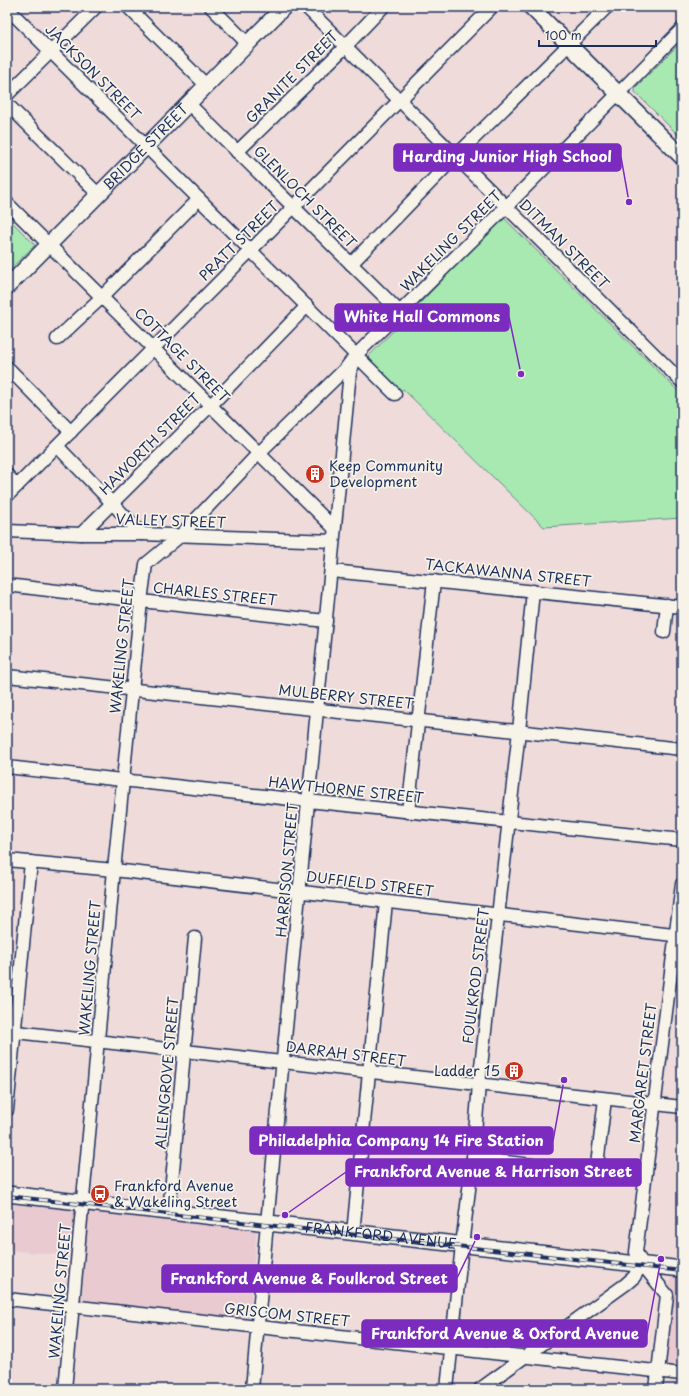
<svg xmlns="http://www.w3.org/2000/svg" width="689" height="1396" viewBox="0 0 689 1396" font-family="'Playpen Sans',sans-serif">
<rect width="100%" height="100%" fill="#eedbda"/>
<filter id="ink" filterUnits="userSpaceOnUse"><feTurbulence type="fractalNoise" baseFrequency=".025" numOctaves="2"/><feDisplacementMap in="SourceGraphic" scale="8" xChannelSelector="R" yChannelSelector="G"/><feConvolveMatrix kernelMatrix="1 2 1 2 8 2 1 2 1" color-interpolation-filters="sRGB"/></filter>
<g filter="url(#ink)">
<g fill="#e8cad0">
<path d="M7,1204l250,23 -8,93 -167,-19 2,-44 -77,-7z"/>
<path d="M671,1273l11,2v96l-20,-2z"/>
</g>
<g fill="#a8e8b1" stroke="#628c88">
<path d="M682,41v98l-47,-47v-4z"/>
<path d="M7,217l28,28 -28,27z"/>
<path d="M503,217l179,178v123l-138,9 -141,-138 -2,2 -34,-33z"/>
</g>
<g fill="none" stroke-linecap="round" stroke-linejoin="round">
<defs>
<g id="minor">
<path d="M128,7l78,78"/>
<path d="M211,7l37,37"/>
<path d="M306,7l376,375"/>
<path d="M7,8l388,386"/>
<path d="M7,95l89,-88"/>
<path d="M7,104l91,90"/>
<path d="M189,104l211,208"/>
<path d="M237,152l103,-100 43,-45"/>
<path d="M7,203l327,325"/>
<path d="M351,264l105,-108 151,-149"/>
<path d="M57,339l45,-42 97,-98"/>
<path d="M7,367l64,65"/>
<path d="M57,446l85,88"/>
<path d="M7,475l10,11"/>
<path d="M7,496l485,-489"/>
<path d="M7,531l74,3h61l191,7"/>
<path d="M81,534l130,-129 96,-99"/>
<path d="M332,571l350,36"/>
<path d="M7,585l134,16 185,20"/>
<path d="M664,632l3,-27"/>
<path d="M7,676l675,73"/>
<path d="M7,767l301,34 374,39"/>
<path d="M408,812l26,-231"/>
<path d="M7,860l107,10 568,66"/>
<path d="M7,1031l675,76"/>
<path d="M7,1110l24,-248"/>
<path d="M473,1158l123,15 9,-74"/>
<path d="M169,1212l26,-274"/>
<path d="M353,1233l33,-331"/>
<path d="M7,1299l675,75"/>
<path d="M65,1389l49,-519 27,-269 5,-37 34,-28 79,-83 87,-85 10,-13 150,-148 176,-178"/>
<path d="M252,1389l15,-166 83,-851 5,-12"/>
<path d="M447,1389l15,-144 11,-87 6,-74 40,-353 14,-140"/>
<path d="M480,1389l146,-105 8,-7 8,-13"/>
<path d="M656,1389l11,-94 -25,-31 -6,-12 46,-368"/>
</g>
<g id="major">
<path d="M531,7l151,150"/>
<path id="s1" d="M7,287l277,-280"/>
<path id="s2" d="M7,1194l675,75"/>
</g>
</defs>
<use href="#minor" stroke="#1b2f5e" stroke-width="15"/>
<use href="#major" stroke="#1b2f5e" stroke-width="18"/>
<use href="#minor" stroke="#f7f3e8" stroke-width="12"/>
<use href="#major" stroke="#f7f3e8" stroke-width="15"/>
<defs>
<path id="rail" d="M7,1196l675,75"/>
</defs>
<use href="#rail" stroke="#1b2f5e" stroke-width="4"/>
<use href="#rail" stroke="#f7f3e8" stroke-width="2.5" stroke-dasharray="8" stroke-linecap="butt"/>
</g>
</g>
<defs>
<symbol id="building-disc" viewBox="-11 -11 22 22"><circle r="9.5" fill="#c8321e" stroke="#f7f3e8"/><path d="M-4-6H4V6H1V3H-1V6H-4ZM-2.5-4.3h1.7v1.8h-1.7ZM.8-4.3h1.7v1.8H.8ZM-2.5-1h1.7V.8h-1.7ZM.8-1h1.7V.8H.8Z" fill="#fff"/></symbol>
<symbol id="bus-disc" viewBox="-11 -11 22 22"><circle r="9.5" fill="#c8321e" stroke="#f7f3e8"/><path d="M-5-6H5V4H4V6H2V4H-2V6H-4V4H-5ZM-3.5-4V0h7V-4ZM-3.5 1.2v1.5H-2V1.2ZM2 1.2v1.5H3.5V1.2Z" fill="#fff"/></symbol>
</defs>
<g fill-rule="evenodd">
<use href="#building-disc" x="304" y="463" width="22" height="22"/>
<use href="#building-disc" x="503" y="1060" width="22" height="22"/>
<use href="#bus-disc" x="89" y="1183" width="22" height="22"/>
</g>
<g text-anchor="middle" stroke-width="3.5" stroke-linejoin="round" paint-order="stroke">
<g font-size="14" fill="#1b2f5e" stroke="#f7f3e8">
<text transform="translate(93 72) rotate(45)" y="5">JACKSON STREET</text>
<text transform="translate(292 77) rotate(-45)" y="5">GRANITE STREET</text>
<text dy="5" stroke="none"><textPath href="#s1" startOffset="197">BRIDGE STREET</textPath></text>
<text transform="translate(305 197) rotate(45)" y="5">GLENLOCH STREET</text>
<text transform="translate(239 241) rotate(-45)" y="5">PRATT STREET</text>
<text transform="translate(451 241) rotate(-45)" y="5">WAKELING STREET</text>
<text transform="translate(564 244) rotate(45)" y="5">DITMAN STREET</text>
<text transform="translate(182 355) rotate(45)" y="5">COTTAGE STREET</text>
<text transform="translate(150 444) rotate(-45)" y="5">HAWORTH STREET</text>
<text transform="translate(171 521) rotate(2)" y="5">VALLEY STREET</text>
<text transform="translate(508 573) rotate(6)" y="5">TACKAWANNA STREET</text>
<text transform="translate(215 594) rotate(6)" y="5">CHARLES STREET</text>
<text transform="translate(122 646) rotate(-84)" y="5">WAKELING STREET</text>
<text transform="translate(346 697) rotate(6)" y="5">MULBERRY STREET</text>
<text transform="translate(346 790) rotate(6)" y="5">HAWTHORNE STREET</text>
<text transform="translate(287 870) rotate(-85)" y="5">HARRISON STREET</text>
<text transform="translate(370 884) rotate(7)" y="5">DUFFIELD STREET</text>
<text transform="translate(90 968) rotate(-85)" y="5">WAKELING STREET</text>
<text transform="translate(476 976) rotate(-83)" y="5">FOULKROD STREET</text>
<text transform="translate(346 1054) rotate(7)" y="5">DARRAH STREET</text>
<text transform="translate(167 1073) rotate(-85)" y="5">ALLENGROVE STREET</text>
<text transform="translate(643 1073) rotate(-83)" y="5">MARGARET STREET</text>
<text dy="5" stroke="none"><textPath href="#s2" startOffset="376">FRANKFORD AVENUE</textPath></text>
<text transform="translate(60 1291) rotate(-85)" y="5">WAKELING STREET</text>
<text transform="translate(287 1315) rotate(6)" y="5">GRISCOM STREET</text>
</g>
<g font-size="14" fill="#1b2f5e" stroke="#f7f3e8" text-anchor="start">
<text x="329" y="471">Keep Community<tspan x="329" dy="16">Development</tspan></text>
<text x="500" y="1076" text-anchor="end">Ladder 15</text>
<text x="114" y="1191">Frankford Avenue<tspan x="114" dy="16">&amp; Wakeling Street</tspan></text>
</g>
</g>
<path fill="none" stroke="#7b2cbf" stroke-width="1.5" d="M629 202L621 157M521 374L509 317M564 1080L553 1141M285 1215L346 1172M477 1237L457 1278M661 1259L647 1334"/>
<g fill="#7b2cbf" stroke="#f7f3e8" stroke-width="1.5">
<circle cx="629" cy="202" r="4"/>
<circle cx="521" cy="374" r="4"/>
<circle cx="564" cy="1080" r="4"/>
<circle cx="285" cy="1215" r="4"/>
<circle cx="477" cy="1237" r="4"/>
<circle cx="661" cy="1259" r="4"/>
</g>
<g fill="#7b2cbf" stroke="#7b2cbf" stroke-width="1.5">
<rect x="394" y="144" width="227" height="27" rx="4"/>
<rect x="335" y="304" width="174" height="27" rx="4"/>
<rect x="250" y="1127" width="303" height="27" rx="4"/>
<rect x="346" y="1159" width="295" height="27" rx="4"/>
<rect x="162" y="1265" width="295" height="27" rx="4"/>
<rect x="362" y="1320" width="285" height="27" rx="4"/>
</g>
<g font-size="15" text-anchor="middle" font-weight="bold" fill="#fff">
<text x="507" y="162">Harding Junior High School</text>
<text x="422" y="322">White Hall Commons</text>
<text x="401" y="1146">Philadelphia Company 14 Fire Station</text>
<text x="493" y="1177">Frankford Avenue &amp; Harrison Street</text>
<text x="309" y="1284">Frankford Avenue &amp; Foulkrod Street</text>
<text x="505" y="1339">Frankford Avenue &amp; Oxford Avenue</text>
</g>
<rect width="689" height="1396" fill="none" stroke="#f7f3e8" stroke-width="24"/>
<rect x="12" y="12" width="665" height="1372" fill="none" stroke="#1b2f5e" stroke-width="1.5" filter="url(#ink)"/>
<path d="M539 40v6h117v-6" fill="none" stroke="#1b2f5e" stroke-width="2"/>
<text x="545" y="40" font-size="12" fill="#1b2f5e" stroke="#f7f3e8" stroke-width="3" paint-order="stroke">100 m</text>
</svg>
